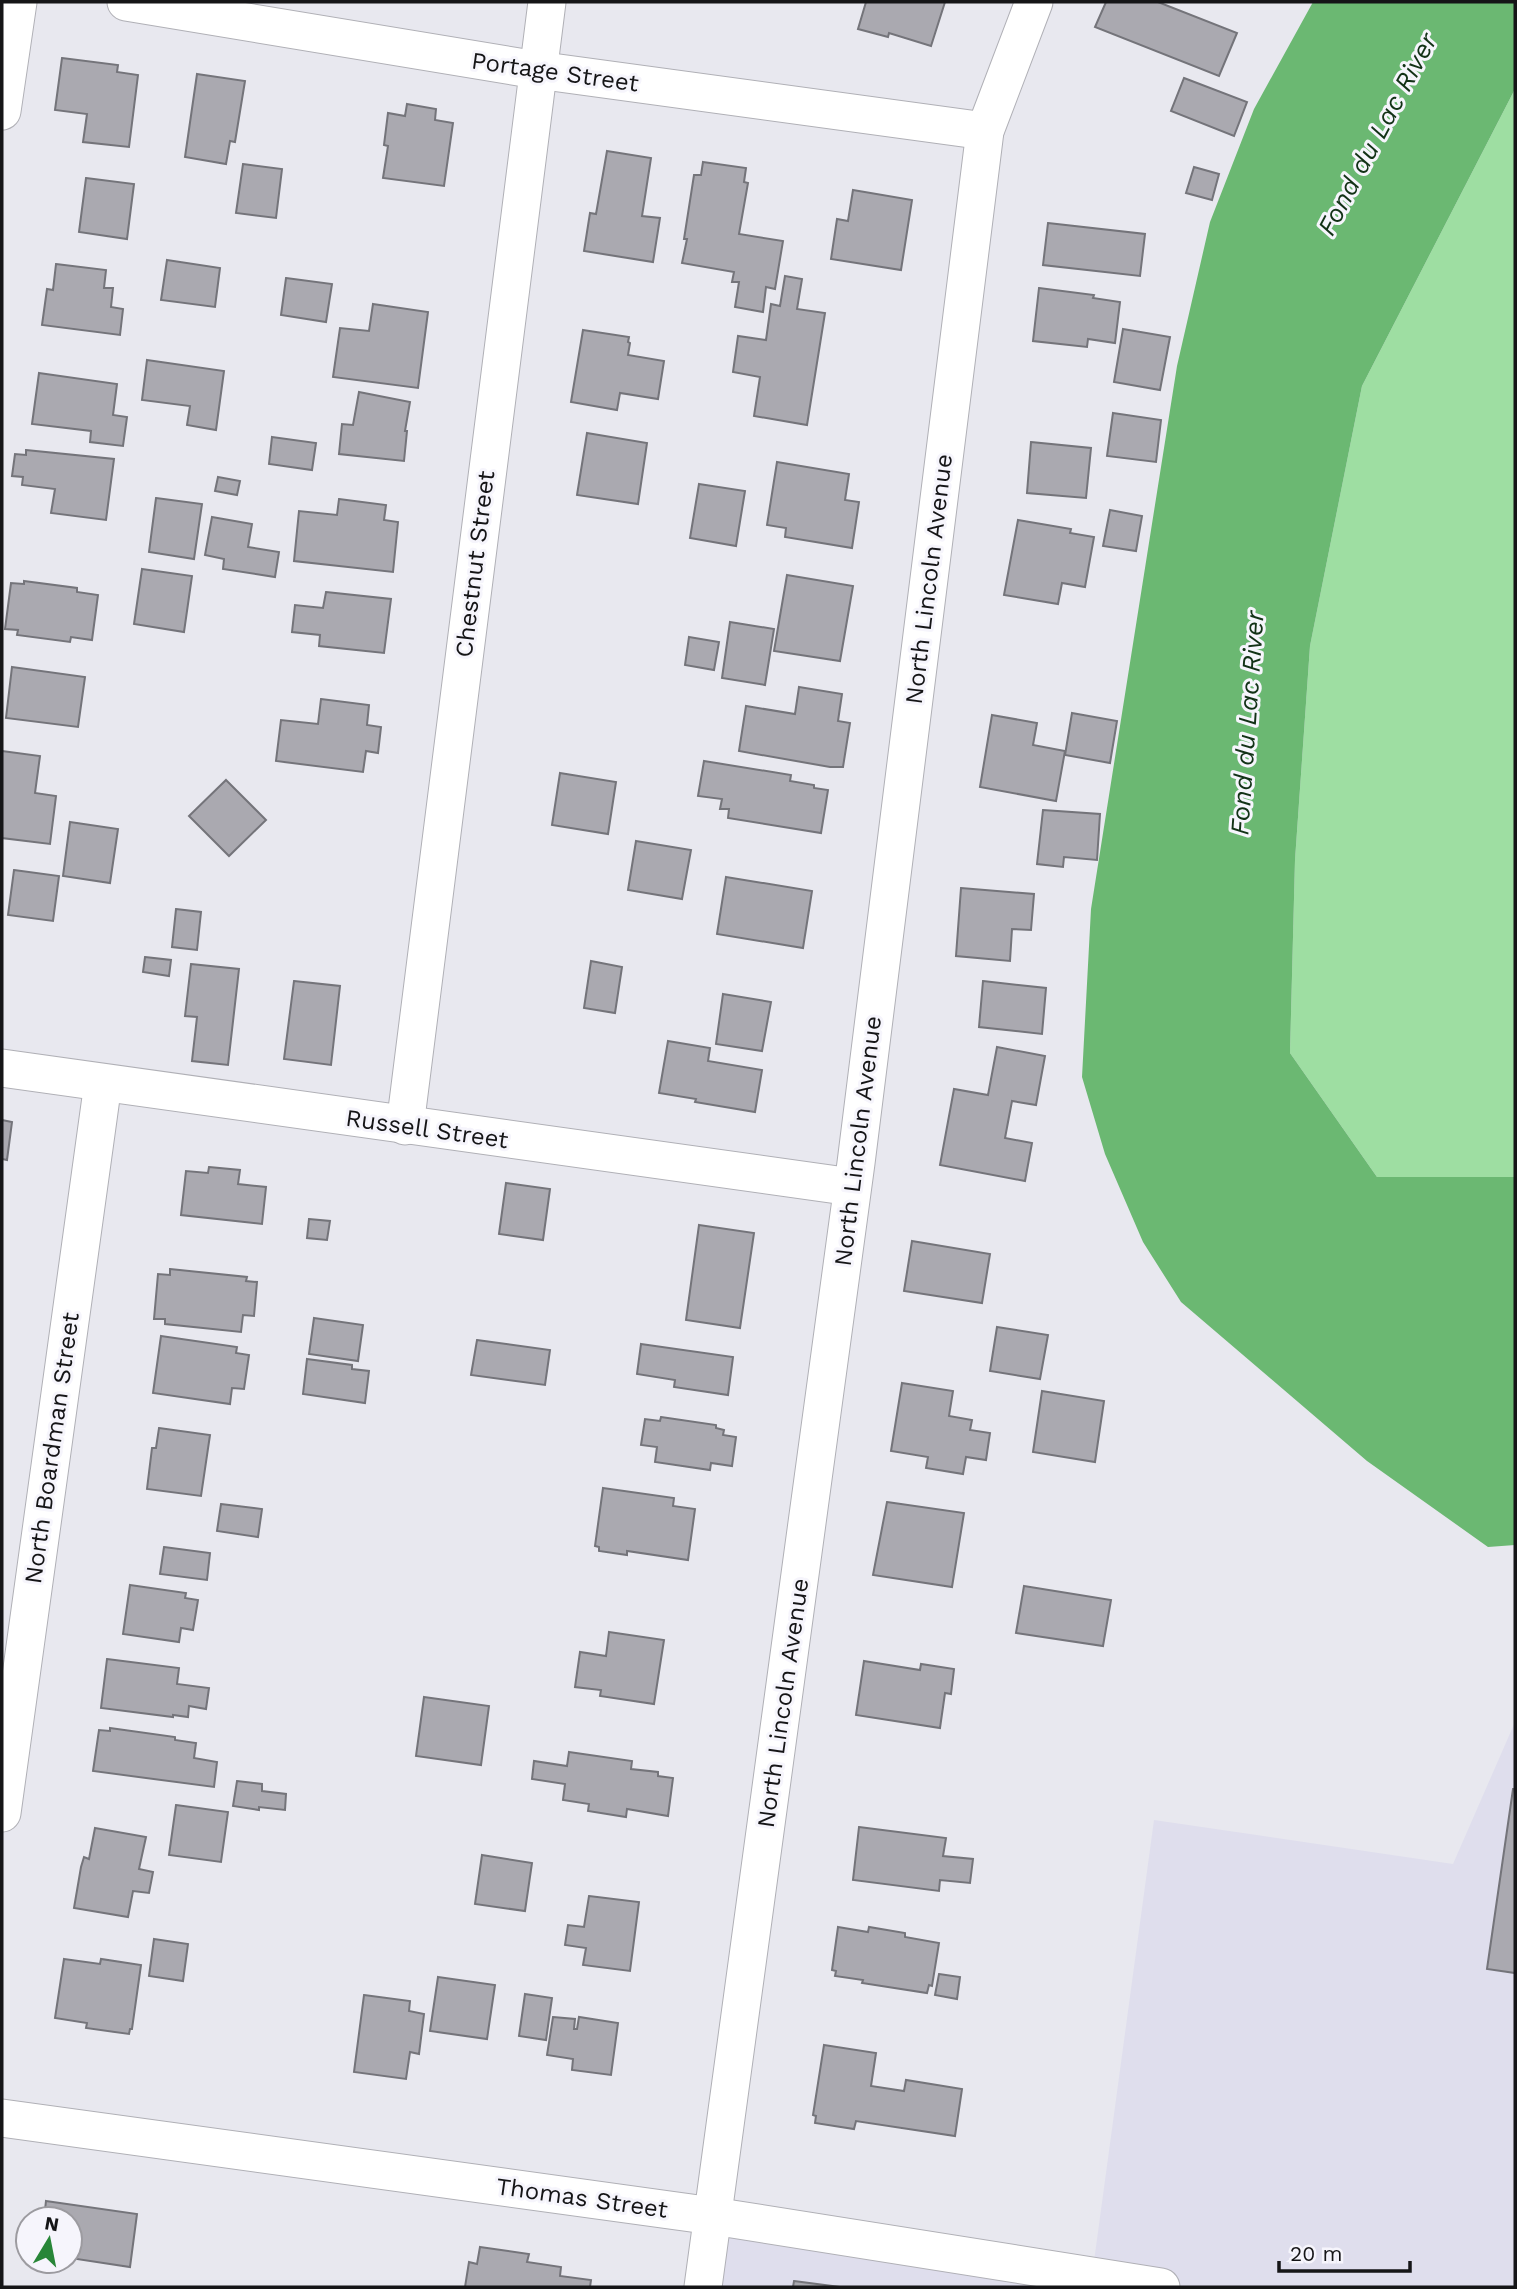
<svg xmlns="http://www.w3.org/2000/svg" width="1517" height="2289" viewBox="0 0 1517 2289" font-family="'Work Sans',sans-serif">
<rect width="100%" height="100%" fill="#e8e8ef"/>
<path fill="#dfdeed" d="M1515,1722v565h-812l10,-71 379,60 62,-456 299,44z"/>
<path fill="#9edea2" d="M1515,89v1088h-138l-87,-124 5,-193 15,-214 52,-260z"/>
<path fill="#6bb872" d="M1313,2h202v87l-153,297 -52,260 -15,214 -5,193 87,124h138v368l-27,2 -121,-86 -186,-159 -38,-60 -38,-88 -23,-77 9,-168 86,-543 33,-144 44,-113z"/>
<g fill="#aaa9b0" stroke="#74747a" stroke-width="2">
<path d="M866,2h79l-14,44 -42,-13 -1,4 -30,-8z"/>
<path d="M1106,2h52l79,31 -18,43 -124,-49z"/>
<path d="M62,58l56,7 -1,7 21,3 -9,72 -46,-5 4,-28 -32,-4z"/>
<path d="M197,74l48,7 -10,61 -5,-1 -4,23 -41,-7z"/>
<path d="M1184,78l63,24 -13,34 -63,-25z"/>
<path d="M407,104l29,5 -1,11 18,3 -9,63 -61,-8 5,-32 -4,-1 4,-32 17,3z"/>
<path d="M607,151l44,7 -9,58 18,2 -7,44 -69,-11 6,-38 6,1z"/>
<path d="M703,162l43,6 -2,14 4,1 -9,51 44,7 -8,48 -9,-2 -3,25 -28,-5 4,-25h-7l2,-10 -52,-9 5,-24h-3l10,-64h7z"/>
<path d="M243,164l39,5 -6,49 -40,-5z"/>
<path d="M1194,167l25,7 -7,26 -26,-7z"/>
<path d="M86,178l48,6 -7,55 -48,-7z"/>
<path d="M853,190l59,10 -11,70 -70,-11 6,-40 11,2z"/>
<path d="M1048,223l97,11 -5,42 -97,-11z"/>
<path d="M167,260l53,8 -5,39 -54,-7z"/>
<path d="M56,264l50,6 -2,18h9l-2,19 12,2 -3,26 -78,-10 5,-36 6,1z"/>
<path d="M785,276l17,3 -5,30 28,4 -18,112 -53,-9 6,-39 -27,-5 5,-36 28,4 5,-36 9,2z"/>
<path d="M286,278l46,6 -6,38 -45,-7z"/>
<path d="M1039,288l55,7 -1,3 27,4 -5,41 -27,-4 -1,8 -54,-6z"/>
<path d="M373,304l55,8 -10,76 -85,-11 7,-49 29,3z"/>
<path d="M1123,329l47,8 -10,53 -46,-8z"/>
<path d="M583,330l46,7 -1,5 2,1 -2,12 36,6 -6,38 -38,-6 -3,17 -46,-8z"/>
<path d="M147,360l77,11 -8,59 -29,-5 3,-19 -48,-6z"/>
<path d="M39,373l78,11 -4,31 14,2 -4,29 -33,-4 1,-11 -59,-7z"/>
<path d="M359,392l51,10 -5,29h2l-3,30 -65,-7 3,-30 11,1z"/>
<path d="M1113,413l48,7 -5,42 -49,-6z"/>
<path d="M587,433l60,10 -9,61 -61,-9z"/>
<path d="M272,437l44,6 -4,27 -43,-6z"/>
<path d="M1031,442l60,6 -5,50 -59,-5z"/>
<path d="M26,450l88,9 -8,61 -55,-7 4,-24 -33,-4 1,-8 -11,-1 3,-22 11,1z"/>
<path d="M777,462l72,12 -4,26 14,2 -7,46 -67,-11 1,-9 -19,-3z"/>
<path d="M218,477l22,4 -3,14 -22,-4z"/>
<path d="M699,484l46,7 -9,55 -46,-8z"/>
<path d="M156,498l46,6 -8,55 -45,-7z"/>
<path d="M339,499l47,6 -2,15 14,2 -5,50 -99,-11 5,-50 38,4z"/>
<path d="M1110,510l32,6 -6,35 -33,-5z"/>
<path d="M212,517l40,7 -4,23 31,5 -4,25 -52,-8 1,-10 -19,-4z"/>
<path d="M1018,520l53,9 -1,4 24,4 -9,50 -23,-4 -4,21 -54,-9z"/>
<path d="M142,569l50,7 -8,56 -50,-8z"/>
<path d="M787,575l66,11 -13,75 -66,-10z"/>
<path d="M24,581l53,7v4l21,3 -6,45 -21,-3 -1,5 -53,-7 1,-5 -13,-1 6,-46 13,1z"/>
<path d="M326,592l65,7 -7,54 -65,-7 1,-11 -28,-3 3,-27 28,3z"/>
<path d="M730,622l44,7 -9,56 -43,-7z"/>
<path d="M689,637l30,5 -5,28 -29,-5z"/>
<path d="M12,667l73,10 -7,50 -72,-9z"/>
<path d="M799,687l43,7 -4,27 12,2 -7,44h-13l-91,-16 7,-45 49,8z"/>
<path d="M321,699l48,6 -2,20 14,2 -3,26 -12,-2 -3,21 -87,-11 5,-41 37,4z"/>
<path d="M1072,713l45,8 -7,42 -45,-8z"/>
<path d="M992,715l45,8 -4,22 32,6 -9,50 -76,-14z"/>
<path d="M2,751l38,5 -5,37 21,3 -6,48 -48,-6z"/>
<path d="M704,761l87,14 -1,6 24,4v3l14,2 -7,43 -93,-15 1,-9h-9l2,-10 -24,-3z"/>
<path d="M560,773l56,9 -8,52 -56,-9z"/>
<path d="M226,780l40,40 -37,36 -40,-40z"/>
<path d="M1043,810l57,4 -3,46 -33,-3 -1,10 -26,-3z"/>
<path d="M70,822l48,7 -8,54 -47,-7z"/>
<path d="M636,841l55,9 -9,49 -54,-9z"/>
<path d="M14,870l45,6 -6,45 -45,-6z"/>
<path d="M726,877l86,14 -9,57 -86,-14z"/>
<path d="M961,888l73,6 -3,36 -19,-1 -2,32 -54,-5z"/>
<path d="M176,909l25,3 -4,38 -25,-3z"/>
<path d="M145,957l26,3 -2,16 -26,-4z"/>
<path d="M591,961l31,6 -7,46 -31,-5z"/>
<path d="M191,964l48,5 -11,96 -36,-4 5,-44 -12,-1z"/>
<path d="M294,981l46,5 -9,79 -47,-6z"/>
<path d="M983,981l63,7 -4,46 -63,-7z"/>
<path d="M723,994l48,8 -9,49 -46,-7z"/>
<path d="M668,1041l42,7 -2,13 54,9 -7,42 -60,-10 1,-3 -37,-6z"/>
<path d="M997,1047l48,9 -9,49 -24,-4 -7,37 27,5 -7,38 -85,-16 14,-76 34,6z"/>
<path d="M2,1120l10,2 -5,38 -5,-1z"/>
<path d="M209,1167l31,3 -2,14 28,3 -4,37 -81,-9 5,-44 22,2z"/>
<path d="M506,1183l44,6 -7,51 -44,-6z"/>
<path d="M309,1219l21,2 -3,19 -20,-2z"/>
<path d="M699,1225l55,8 -14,95 -54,-8z"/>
<path d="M912,1241l78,13 -8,49 -78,-12z"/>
<path d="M170,1269l77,8 -1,4 11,1 -3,34 -11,-1 -2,17 -76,-8v-5h-11l4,-45 12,1z"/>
<path d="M314,1318l49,7 -5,36 -49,-7z"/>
<path d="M997,1327l51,8 -8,44 -50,-8z"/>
<path d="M161,1336l76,11 -1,6 13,2 -5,34 -12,-1 -2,16 -77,-11z"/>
<path d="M477,1340l73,10 -5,35 -74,-10z"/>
<path d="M641,1344l92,13 -5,38 -54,-8 1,-7 -38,-6z"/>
<path d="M307,1359l45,6v4l17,2 -4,32 -62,-9z"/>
<path d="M902,1383l51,8 -4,25 23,4 -2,10 20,3 -4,27 -20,-3 -3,17 -37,-6 2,-11 -37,-6z"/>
<path d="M1042,1391l62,10 -9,61 -62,-10z"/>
<path d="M661,1417l55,8v3l8,2 -1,5 13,2 -4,29 -21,-3 -1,7 -55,-8 2,-15 -16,-2 4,-26 15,2z"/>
<path d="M159,1428l51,7 -9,61 -54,-7 5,-41h4z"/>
<path d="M603,1488l71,10 -1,8 22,3 -7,51 -61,-9v4l-28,-4v-4l-4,-1z"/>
<path d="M887,1502l77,11 -12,74 -79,-12z"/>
<path d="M221,1504l41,5 -4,28 -41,-6z"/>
<path d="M164,1547l46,6 -3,27 -47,-6z"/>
<path d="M130,1585l56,8 -1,5 13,2 -5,30 -12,-2 -2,14 -56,-8z"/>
<path d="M1024,1586l87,14 -8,46 -87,-13z"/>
<path d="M609,1632l55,8 -10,64 -54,-8 1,-6 -26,-3 5,-35 26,4z"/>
<path d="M107,1659l72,9 -2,16 32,4 -3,21 -17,-3 -1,11 -15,-2v2l-72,-9z"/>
<path d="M864,1661l56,9 1,-6 33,5 -3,25 -6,-1 -5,35 -84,-13z"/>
<path d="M424,1697l65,9 -8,59 -65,-9z"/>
<path d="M110,1728l65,9v3l21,3 -2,15 23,4 -3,25 -121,-16 6,-41 11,1z"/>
<path d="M569,1752l63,9 -1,8 27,3v4l15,2 -5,38 -41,-7 -1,8 -38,-6 1,-7 -26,-4 2,-16 -33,-5 2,-18 33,5z"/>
<path d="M237,1781l25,3v7l24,3 -1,16 -26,-3v3l-26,-4z"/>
<path d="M1513,1789h2v184l-28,-4z"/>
<path d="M176,1805l52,7 -7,50 -52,-7z"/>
<path d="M859,1827l87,11 -3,18 30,3 -3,24 -30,-3 -1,11 -86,-11z"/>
<path d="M95,1828l51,9 -7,32 14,3 -4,21 -16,-2 -5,26 -54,-9 7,-41 3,-10 5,2z"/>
<path d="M482,1855l50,8 -7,48 -50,-7z"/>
<path d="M589,1896l50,6 -9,69 -47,-6 3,-17 -21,-3 3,-20 16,2z"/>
<path d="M838,1927l30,5 1,-5 36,6v4l34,6 -7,43 -3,-1 -2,8 -65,-10 1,-3 -28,-4 1,-5 -4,-1z"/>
<path d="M154,1939l34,5 -5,37 -34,-5z"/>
<path d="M64,1959l36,5 1,-5 40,6 -9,64h-2l-1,5 -43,-6 1,-5 -32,-5z"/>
<path d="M939,1974l21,3 -3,22 -22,-4z"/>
<path d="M438,1977l57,8 -8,54 -57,-8z"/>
<path d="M525,1994l27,4 -6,42 -27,-4z"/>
<path d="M364,1995l46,6 -1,10 15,3 -5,40 -9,-2 -4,27 -52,-7z"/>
<path d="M553,2017l22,2 -1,10h3l2,-12 39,6 -7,52 -39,-5 1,-11 -26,-4z"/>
<path d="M824,2045l52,8 -5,33 33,5 2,-11 56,9 -7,47 -99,-15 -2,8 -39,-6 1,-7 -3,-1z"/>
<path d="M46,2201l91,13 -7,53 -60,-9v-39h-26z"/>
<path d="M480,2247l49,7 -2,8 34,5 -1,9 31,4 -1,7h-125l4,-25 8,2z"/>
<path d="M794,2281l46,6h-47z"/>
</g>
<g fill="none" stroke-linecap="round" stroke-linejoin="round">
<defs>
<g id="street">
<path d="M126,2l411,68 448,61"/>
<path d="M2,111l16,-109"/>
<path d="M2,1068l850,119"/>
<path d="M405,1126l142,-1124"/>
<path d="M2,1813l101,-730"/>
<path d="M2,2118l711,98 448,71"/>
<path d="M703,2287l153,-1124 129,-1032 49,-129"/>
</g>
</defs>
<use href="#street" stroke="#b0b0b6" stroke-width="39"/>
<use href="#street" stroke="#fff" stroke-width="37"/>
</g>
<g text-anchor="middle" stroke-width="6" stroke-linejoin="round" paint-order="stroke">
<g font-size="24" fill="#151517" stroke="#f6f5fc">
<text transform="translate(555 72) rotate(8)" y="8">Portage Street</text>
<text transform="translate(475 564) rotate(-83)" y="8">Chestnut Street</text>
<text transform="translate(929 579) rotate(-83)" y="8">North Lincoln Avenue</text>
<text transform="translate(427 1129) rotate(8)" y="8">Russell Street</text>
<text transform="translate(858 1141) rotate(-83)" y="8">North Lincoln Avenue</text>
<text transform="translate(52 1448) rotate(-82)" y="8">North Boardman Street</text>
<text transform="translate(783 1703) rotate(-82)" y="8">North Lincoln Avenue</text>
<text transform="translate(582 2198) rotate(8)" y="8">Thomas Street</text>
</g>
<g font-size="26" font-style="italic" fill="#123216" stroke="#f6f5fc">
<text transform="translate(1377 134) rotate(-62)" y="9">Fond du Lac River</text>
<text transform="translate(1247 723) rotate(-86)" y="9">Fond du Lac River</text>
</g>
</g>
<rect width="1517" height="2289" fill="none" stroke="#151517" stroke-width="7"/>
<g transform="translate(49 2240) rotate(10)"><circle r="33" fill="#f6f5fc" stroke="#9c9ba0" stroke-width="2"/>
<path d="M0-5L12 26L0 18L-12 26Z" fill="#288638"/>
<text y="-10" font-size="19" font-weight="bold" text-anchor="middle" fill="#151517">N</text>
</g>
<path d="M1279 2261v10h131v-10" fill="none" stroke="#151517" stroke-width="3.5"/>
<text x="1290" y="2261" font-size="21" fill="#151517" stroke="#f6f5fc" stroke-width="5" paint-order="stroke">20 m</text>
</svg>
